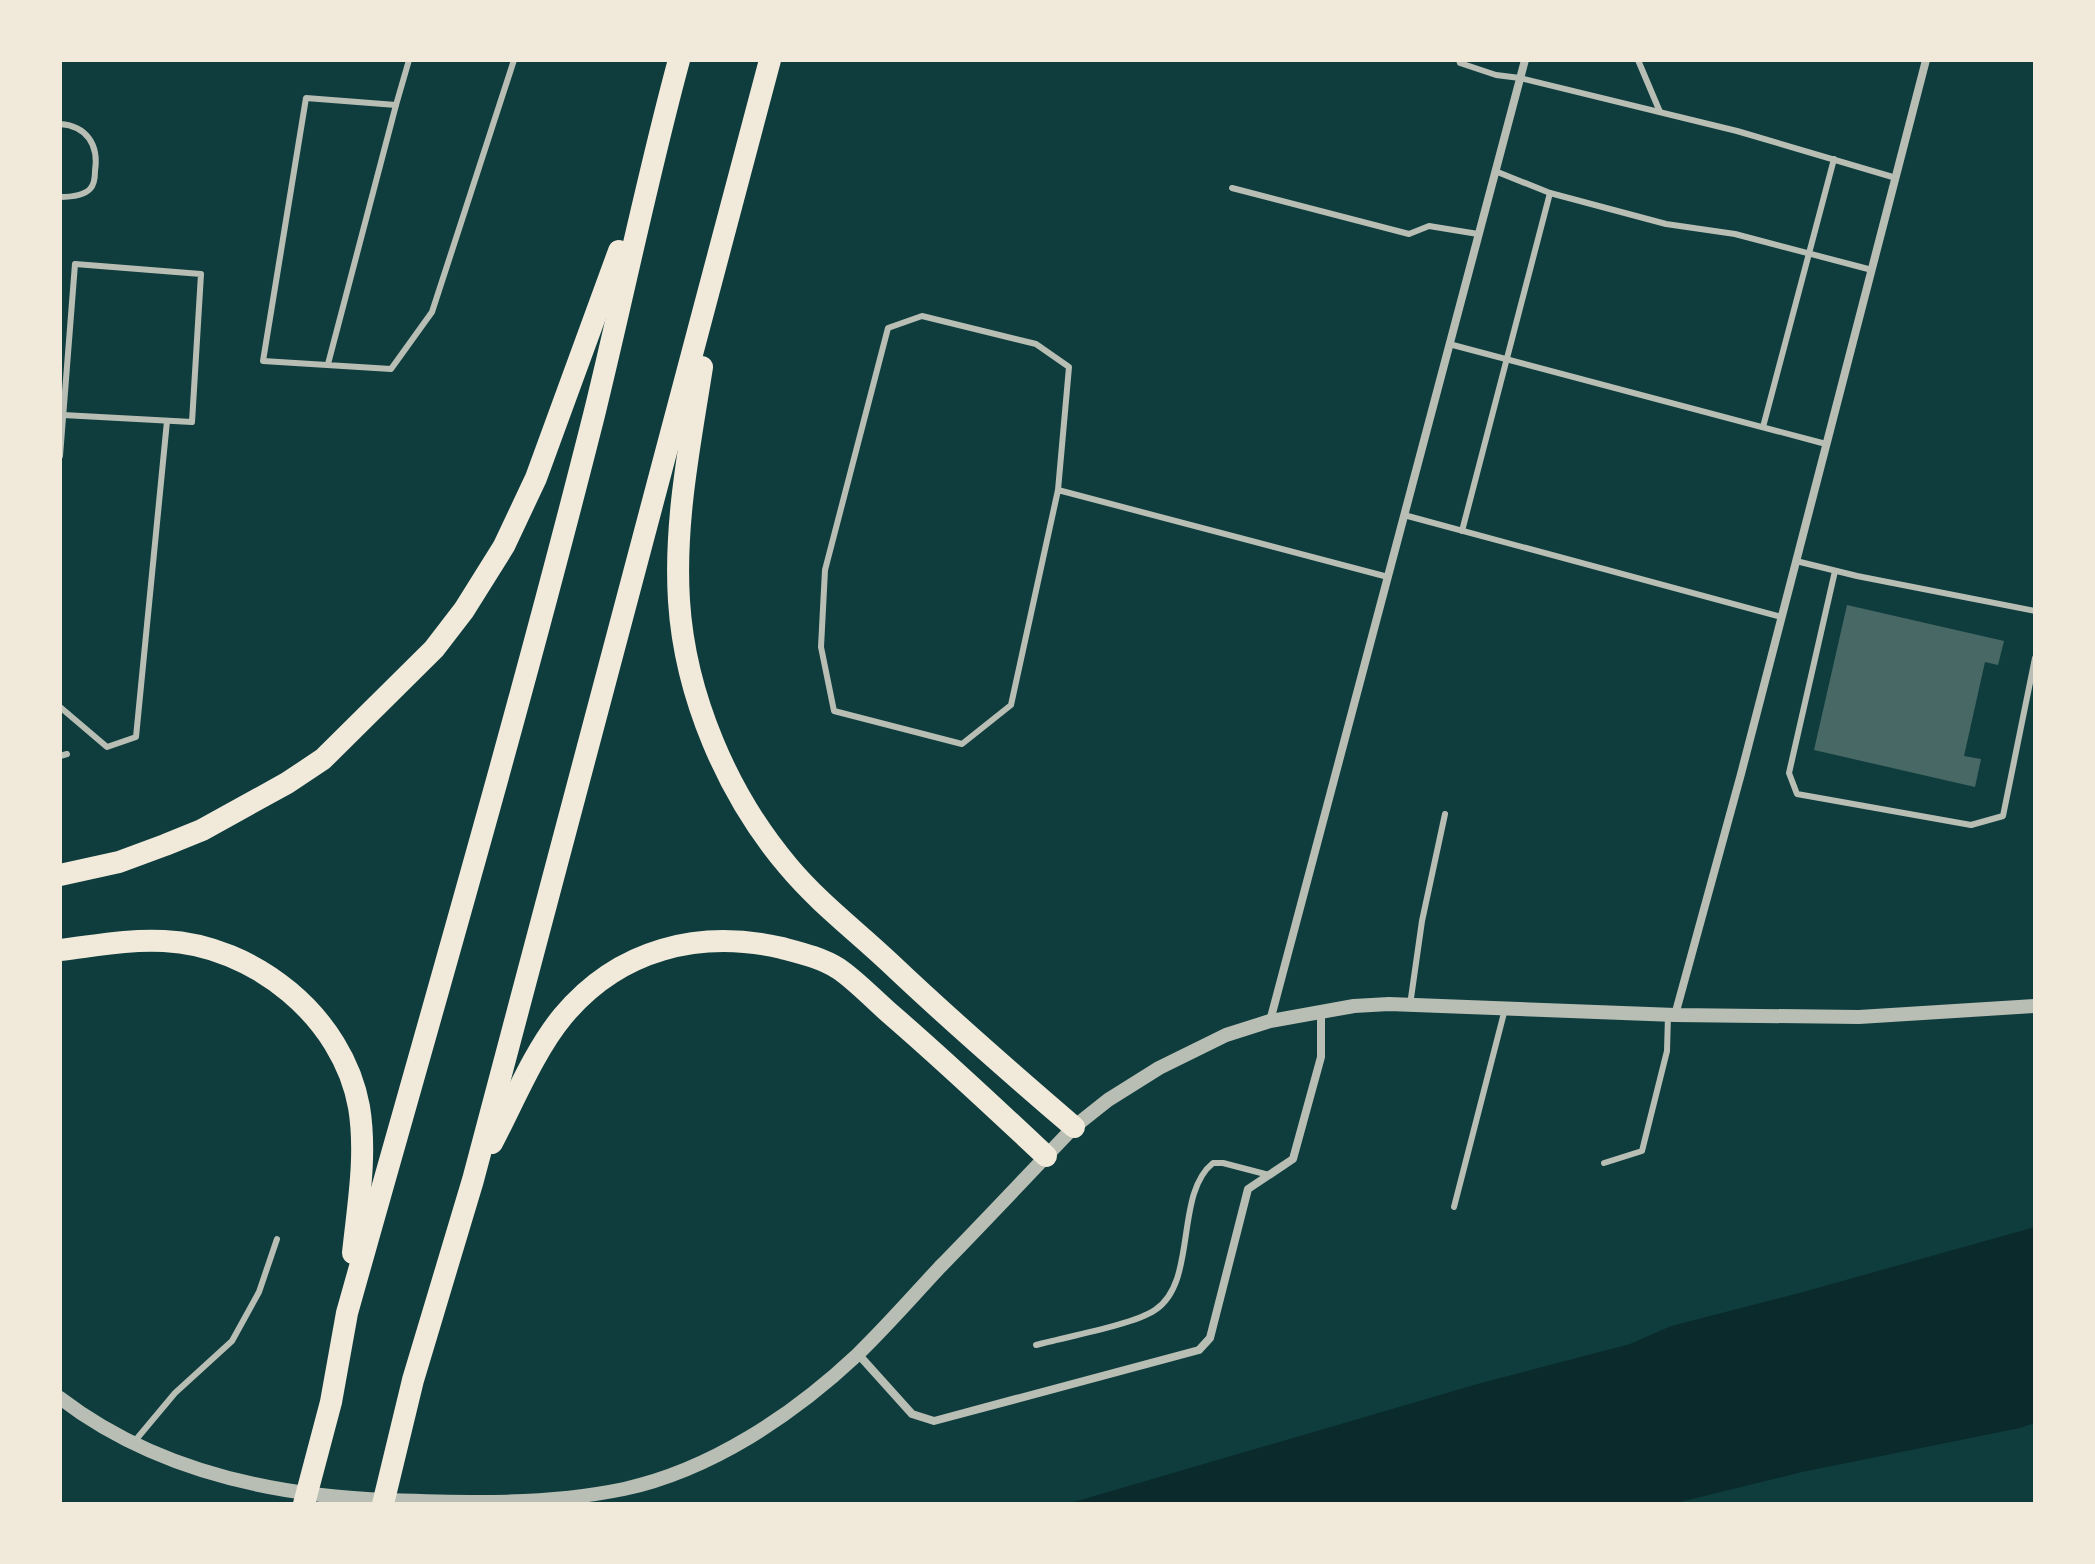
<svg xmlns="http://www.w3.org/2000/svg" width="2095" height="1564" viewBox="0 0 2095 1564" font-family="Commissioner,sans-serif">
<rect width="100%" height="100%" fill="#0f3d3e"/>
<path fill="#0a2a2b" d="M2035,1227v196l-15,5 -218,44 -130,32h-605l414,-121 149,-39 41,-18 132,-34z"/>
<path fill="#486865" d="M1847,605l157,36 -6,24 -13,-3 -21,94 17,3 -6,28 -161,-37z"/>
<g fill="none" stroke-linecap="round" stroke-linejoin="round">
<g stroke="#b8beb3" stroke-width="6">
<path d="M1459,60l1,3 36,12 24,3 217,53 159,47"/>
<path d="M1638,60l22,52"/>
<path d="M396,105l13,-45"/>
<path d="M60,124c27,2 39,21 35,47 0,6 -1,14 -5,18 -7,7 -20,8 -30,8"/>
<path d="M1495,171l55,22 116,31 69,10 137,36"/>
<path d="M1232,188l177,46 20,-8 49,8"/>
<path d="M1449,344l377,100"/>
<path d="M328,364l68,-259 -90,-7 -43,263 128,8 41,-57 82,-252"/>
<path d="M60,415h3l129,7 9,-148 -126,-10 -15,192"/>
<path d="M1763,427l71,-268"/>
<path d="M1058,490l-47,215 -49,39 -128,-33 -13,-64 4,-77 63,-242 34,-12 114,28 33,23 -11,123 330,87"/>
<path d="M1404,515l377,102"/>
<path d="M1462,531l88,-338"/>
<path d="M1796,561l61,15 178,35"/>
<path d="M1835,571l-46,202 8,21 174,31 32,-9 32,-158"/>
<path d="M60,707l47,40 29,-10 31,-316"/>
<path d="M60,756l7,-2"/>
<path d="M1410,1005l12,-84 23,-107"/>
<path d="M1604,1163l38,-12 25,-100 1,-36"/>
<path d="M1454,1207l51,-198"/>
<path d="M1036,1345c29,-8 97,-20 119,-35 43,-28 19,-116 58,-147h10l46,12"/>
<path d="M134,1442l41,-49 57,-52 27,-49 18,-53"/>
</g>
<g stroke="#b8beb3" stroke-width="8">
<path d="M1675,1015l66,-241 185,-714"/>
<path d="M1270,1021l255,-961"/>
<path d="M858,1354l54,60 22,7 265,-71 11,-12 38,-149 45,-30 28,-102v-45"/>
</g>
<path stroke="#b8beb3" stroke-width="14" d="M60,1398c94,72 213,98 329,102 80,3 157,5 235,-11 87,-19 169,-74 233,-134 29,-28 56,-59 83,-88 45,-46 89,-93 134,-140l34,-27 51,-32 67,-33 44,-14 84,-15 35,-2 286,11 184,2 176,-11"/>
<g stroke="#f1e9da" stroke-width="22">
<path d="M702,367c-12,77 -28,155 -23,234 6,94 48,193 109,265 30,36 67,64 101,96 60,57 122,111 185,165"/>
<path d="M60,875l59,-13 46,-17 37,-15 85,-47 36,-24 111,-110 30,-39 40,-64 32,-68 83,-227"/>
<path d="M60,950c34,-4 69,-11 104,-9 90,4 179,76 195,166 8,48 -1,98 -6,146"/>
<path d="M492,1143c21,-40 42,-92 71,-127 56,-67 136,-87 219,-68 19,5 40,10 57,21 19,13 37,33 55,48 52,45 102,92 152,139"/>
<path d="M304,1504l27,-102 16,-89c84,-299 171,-597 247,-898 29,-118 53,-237 85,-355"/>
<path d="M383,1504l30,-124 60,-200 297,-1120"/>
</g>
</g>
<rect width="2095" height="1564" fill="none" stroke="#f1e9da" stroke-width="124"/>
</svg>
